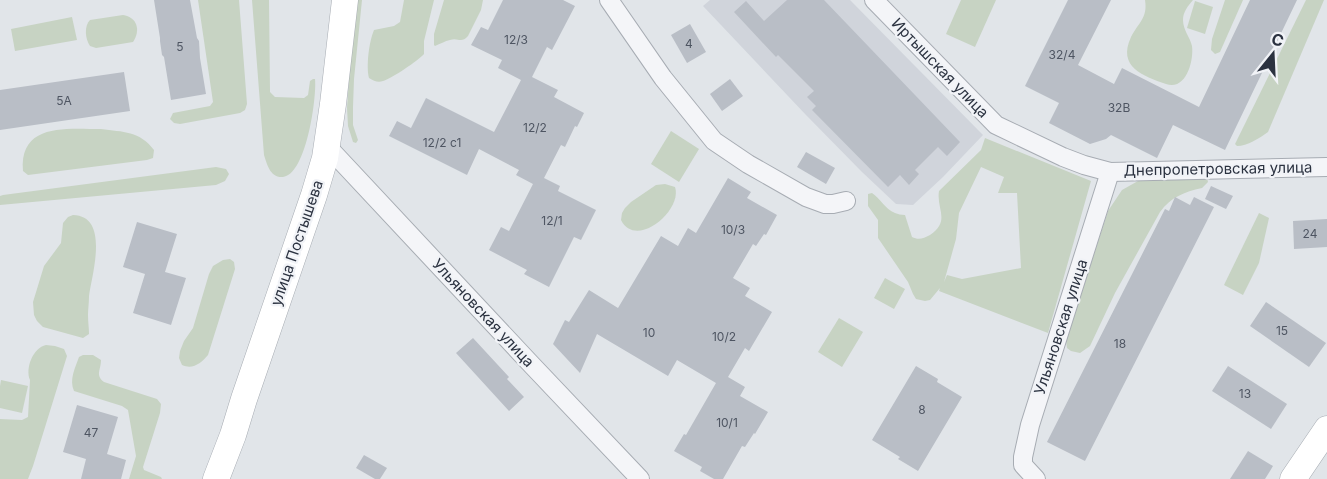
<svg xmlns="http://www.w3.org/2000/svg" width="1327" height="479" viewBox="0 0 1327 479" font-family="Inter,sans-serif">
<rect width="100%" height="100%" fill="#e1e5e9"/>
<path fill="#d0d4db" d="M710,0h140l133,135 -40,42 -30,28 -17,-1 -34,-32 -56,-57 -103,-109z"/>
<g fill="#c7d3c3" fill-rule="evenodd">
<path d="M198,0h41l8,104 -2,6 -5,3 -60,11 -6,-1 -4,-4 3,-6 37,-7 3,-4z"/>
<path d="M252,0h17l1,92 5,5 29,1 4,-3 2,-14 3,-2h2c2,19 -9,96 -32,98 -13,1 -16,-13 -19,-22z"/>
<path d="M356,0h6l-8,79 -1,28v18l5,15 -2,3 -3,-1 -5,-16 -1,-18 2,-30z"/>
<path d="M404,0h30l-10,41v13c-5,6 -33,25 -41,27 -5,2 -9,0 -14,-3 -3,-12 0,-36 5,-48l20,-4 6,-4z"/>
<path d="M444,0h39l-2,10 -13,26c-7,8 -10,1 -18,4 -5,1 -10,4 -15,6l-1,-1v-11z"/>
<path d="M961,0h35l-21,47 -29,-13z"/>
<path d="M1145,0h48c-5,6 -10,12 -10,20 0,10 7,17 9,26 2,15 -6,45 -26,38 -23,-8 -49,-17 -35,-47 7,-14 17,-19 14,-37z"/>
<path d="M1225,0h18l-23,52 -5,2 -4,-4 1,-11z"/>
<path d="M1306,0h18l-56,132c-8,6 -21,14 -31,14l-2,-2z"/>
<path d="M1195,1l18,6 -8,27 -18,-6z"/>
<path d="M123,15c14,2 18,15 10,27l-37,6 -6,-2c-5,-7 -6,-20 0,-26z"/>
<path d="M72,17l5,23 -62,11 -4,-22z"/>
<path d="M101,129c22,3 39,2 53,21l-1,8 -6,2 -119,15 -5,-4c-4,-49 45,-42 78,-42z"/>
<path d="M671,131l28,18 -20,33 -28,-18z"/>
<path d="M985,138l106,43 -43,152 -109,-42 1,-3 -10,12 -5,1 -9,-2 -3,-5 -5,-12 -30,-44v-18l-10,-14v-12l4,-1c8,5 13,16 23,20 3,1 6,2 10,2l7,22c6,3 11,2 18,-2 21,-14 6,-26 9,-44l42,-41zM981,167l23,10 -6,16h19l4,75 -59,11 -15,-4 -3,7 12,-43 3,-26z"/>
<path d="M216,167l10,2 3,5 -4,7 -9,4 -216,20v-9l3,-1z"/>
<path d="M1200,175l7,3 1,4 -6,6c-18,4 -31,9 -42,24l-45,81 -25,53 -10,7 -9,-2 -4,-3 -1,-7 42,-130 14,-21 16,-9z"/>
<path d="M665,184l10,3c8,23 -39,63 -54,33l1,-7 3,-5 6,-6 25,-17z"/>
<path d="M1259,213l10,5 -10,45 -16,32 -19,-10z"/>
<path d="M73,215c37,1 19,59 16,81 0,7 -1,13 -1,19 0,7 1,13 1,19l-6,4 -40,-11 -6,-6 -3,-6 -1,-13 11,-36 17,-23 2,-20 5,-6z"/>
<path d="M223,260l7,-1 4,3 1,7 -27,86c-7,8 -15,15 -26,10l-3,-7 1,-7 4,-10 9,-13 16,-54 4,-8z"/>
<path d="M885,278l20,11 -11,20 -20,-11z"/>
<path d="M839,318l24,14 -21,35 -24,-15z"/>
<path d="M46,345l9,1 9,3 3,7 -34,110 -5,13h-28v-60l22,1 6,-3 2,-37c-5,-12 3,-32 16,-35z"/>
<path d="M83,355h10l8,5c0,10 -6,15 3,22l53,17 4,5 -1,9 -17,54 1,3 17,7 1,2h-33l7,-23 -8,-46 -6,-4 -48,-15c-5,-11 1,-23 5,-34z"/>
<path d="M1,380l27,6 -6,27 -22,-5v-22z"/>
</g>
<g fill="#b9bec6">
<path d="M154,0h36l7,38 2,3 1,17 6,36 -35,6 -7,-43 -2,-2 -2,-14v-3z"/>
<path d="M503,0h60l12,6 -23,44 -5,-3 -15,30 26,13 -4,7 30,16 -7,14 -2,-1 -10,21 -4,-2 -17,33 16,8 -2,5 38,19 -15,30 -7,-3 -25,50 -25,-13 3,-4 -38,-20 12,-23 8,4 24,-47 -17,-9 3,-5 -40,-21 -12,26 -78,-39 8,-15 14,7 15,-30 68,34 27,-52 -23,-12 4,-8 -31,-15 10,-18 7,3z"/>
<path d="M787,0h37l136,142 -13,14 -9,-9 -23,23 4,4 -10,11 -9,-10 -12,12 -76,-77 4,-4 -9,-9 7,-6 -36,-36 -2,2 -42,-45 12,-11 18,20z"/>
<path d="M1068,0h43l-33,65 36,19 8,-16 77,39 51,-107h47l-72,150 -52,-25 -16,33 -46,-23 -5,4 -16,5 -41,-21 10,-20 -34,-17z"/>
<path d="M690,24l16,28 -19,11 -16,-28z"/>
<path d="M124,72l6,39 -130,19v-40z"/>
<path d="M730,79l13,17 -21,15 -12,-17z"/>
<path d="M806,152l29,16 -9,16 -29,-17z"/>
<path d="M728,178l23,14 -4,6 30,17 -11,20 -2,-1 -8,12 -3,-2 -20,34 17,10 -5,8 27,16 -23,39 -4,-3 -17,29 17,10 -5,9 28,16 -13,22 -1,-1 -9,14 -3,-1 -19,33h-9l-14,-8 2,-4 -28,-16 10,-17 2,1 30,-52 -39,-23 -9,16 -71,-42 -17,39 -27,-29 12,-24 4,2 20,-32 29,18 43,-72 17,10 10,-18 8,5z"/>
<path d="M1211,186l22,10 -7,13 -21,-10z"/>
<path d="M1175,197l15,8 4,-8 20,10 -129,254 -38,-19 118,-233 4,2z"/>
<path d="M1327,219v28l-33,2 -1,-28z"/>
<path d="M137,222l40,12 -12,38 21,6 -15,47 -38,-12 12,-39 -22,-7z"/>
<path d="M1266,302l60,41 -17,24 -59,-41z"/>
<path d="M473,338l36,39 -2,2 17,18 -15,14 -53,-58z"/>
<path d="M916,366l22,13 -1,3 25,15 -44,74 -20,-12 2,-2 -28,-17z"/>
<path d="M1228,366l59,38 -16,25 -59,-38z"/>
<path d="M77,405l41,12 -11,37 19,6 -5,19h-40l5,-20 -23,-7z"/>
<path d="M1248,451l25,15 -8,13h-35z"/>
<path d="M364,455l23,13 -7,11h-5l-19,-11z"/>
</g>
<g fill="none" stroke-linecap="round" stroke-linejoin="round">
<defs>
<g id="street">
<path d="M609,0l54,78 51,63 34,23 58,33 19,7h8l13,-3"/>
<path d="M874,0l122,125 67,32 21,8 26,7 217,-5"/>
<path d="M327,146l202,216 111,117"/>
<path d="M1036,479l-13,-14v-8l7,-32 80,-253"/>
</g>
<g id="secondary">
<path d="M216,479l17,-44 11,-36 70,-204 11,-37 8,-54 12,-104"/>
<path d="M1293,479l34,-50"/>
</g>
</defs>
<use href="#street" stroke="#a7acb3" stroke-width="20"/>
<use href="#secondary" stroke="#a7acb3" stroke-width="27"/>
<use href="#street" stroke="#f4f5f8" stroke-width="18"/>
<use href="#secondary" stroke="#fff" stroke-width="26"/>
</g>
<g text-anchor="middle" stroke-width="4.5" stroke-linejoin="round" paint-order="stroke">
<g font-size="12" fill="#4e5562">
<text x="516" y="44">12/3</text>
<text x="689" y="48">4</text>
<text x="180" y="51">5</text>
<text x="1062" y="59">32/4</text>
<text x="64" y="105">5А</text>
<text x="1119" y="112">32В</text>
<text x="535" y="132">12/2</text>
<text x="442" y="147">12/2 с1</text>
<text x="552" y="225">12/1</text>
<text x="733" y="234">10/3</text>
<text x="1310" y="238">24</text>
<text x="1282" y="335">15</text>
<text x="649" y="337">10</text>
<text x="724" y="341">10/2</text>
<text x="1120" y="348">18</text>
<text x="1245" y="398">13</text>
<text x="922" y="414">8</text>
<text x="727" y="427">10/1</text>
<text x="91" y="437">47</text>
</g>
<g font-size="15" fill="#2b3240" stroke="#f1f3f7">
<text transform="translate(940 68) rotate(46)" y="5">Иртышская улица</text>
<text transform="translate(1218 169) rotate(-1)" y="5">Днепропетровская улица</text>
<text transform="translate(297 243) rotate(-71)" y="5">улица Постышева</text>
<text transform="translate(483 313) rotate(47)" y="5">Ульяновская улица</text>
<text transform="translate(1061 327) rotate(-72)" y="5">Ульяновская улица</text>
</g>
</g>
<g transform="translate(1273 54) rotate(18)" stroke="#f1f3f7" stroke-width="4.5" paint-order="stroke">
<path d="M0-4.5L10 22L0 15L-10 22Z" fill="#2b3240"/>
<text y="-9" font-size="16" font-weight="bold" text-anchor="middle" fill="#2b3240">С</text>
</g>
</svg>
